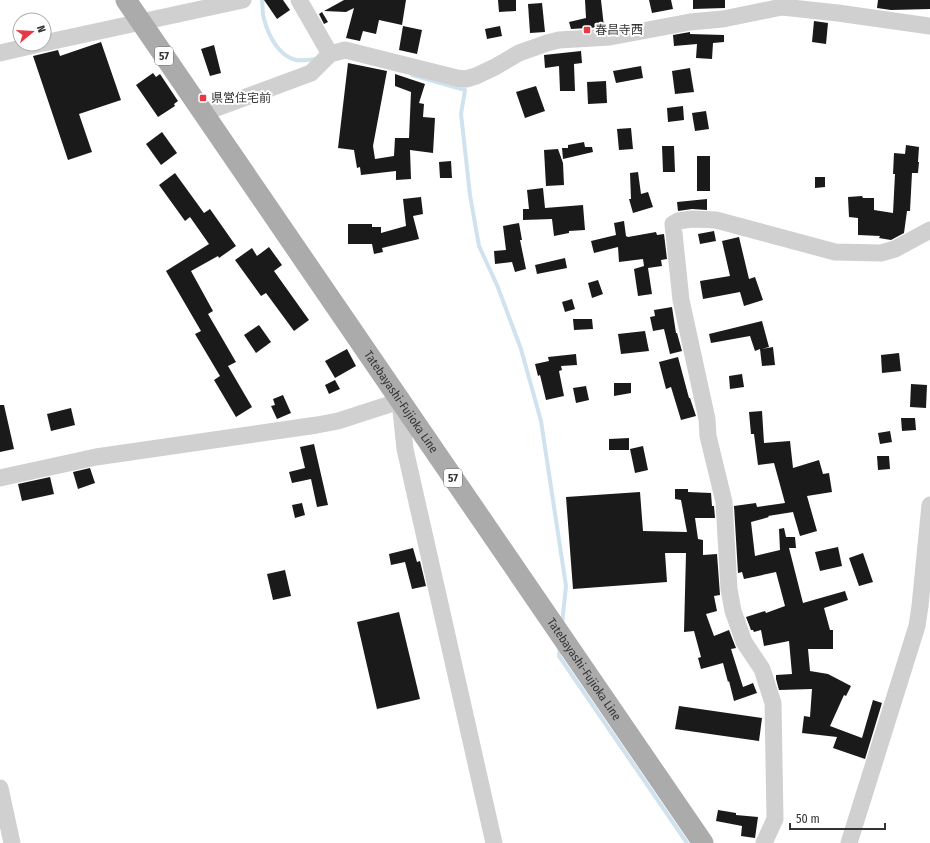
<svg xmlns="http://www.w3.org/2000/svg" width="930" height="843" viewBox="0 0 930 843" font-family="'Fira Sans Condensed','Noto Sans JP',sans-serif">
<rect width="100%" height="100%" fill="#fff"/>
<g fill="none" stroke-linecap="round" stroke-linejoin="round">
<g stroke="#cfe2ee" stroke-width="4">
<path d="M262,0c1,6 0,13 2,19 4,15 14,37 32,41 6,1 15,-1 22,-1"/>
<path d="M412,75l53,15 -4,24 9,81 9,51 18,39 24,64 20,72 25,165 -4,38"/>
<path d="M560,647l-1,9 128,187"/>
</g>
</g>
<g fill="#1a1a1a">
<path d="M264,0h19l7,10 -13,9z"/>
<path d="M344,0h62l-4,25 -23,-5 -3,14 -13,-3 -3,10 -14,-3 8,-30 -8,4 -22,-1z"/>
<path d="M498,0h18v11l-17,1z"/>
<path d="M585,0h16l3,27 -33,2 -2,-7 17,-4z"/>
<path d="M649,0h22l2,9 -21,4z"/>
<path d="M693,0h32v8l-32,1z"/>
<path d="M878,0h52v9l-39,1 -14,-2z"/>
<path d="M542,3l3,29 -15,1 -2,-29z"/>
<path d="M322,12l6,10 -4,2 -5,-10z"/>
<path d="M814,21l14,2 -2,21 -14,-2z"/>
<path d="M403,26l19,4 -5,24 -18,-4z"/>
<path d="M500,26l2,10 -15,3 -2,-10z"/>
<path d="M690,32v2l34,1v7l-11,1 -1,16 -16,-1 1,-14 -23,2 -1,-11z"/>
<path d="M101,42l20,58 -42,14 13,38 -24,8 -35,-104 25,-6 2,6z"/>
<path d="M214,45l7,28 -11,3 -9,-27z"/>
<path d="M581,51l1,12 -8,1 1,27h-15l-1,-25 -14,2 -1,-13z"/>
<path d="M348,63l39,8 -14,75 2,13 19,-3 1,-18h14l2,-46 -16,-6v-12l30,10 -6,19 5,1 -1,13 12,1 -2,35 -23,-3 1,29 -15,1v-9l-35,4 -1,-8 -3,1 -3,-18 -16,-2z"/>
<path d="M641,66l2,12 -27,5 -3,-12z"/>
<path d="M690,68l4,24 -19,2 -3,-23z"/>
<path d="M153,73l3,4 4,-3 18,27 -4,3 1,2 -17,11 -22,-32z"/>
<path d="M606,81l1,22 -19,1 -1,-22z"/>
<path d="M536,86l9,25 -20,7 -9,-26z"/>
<path d="M683,106l1,14 -16,2 -1,-14z"/>
<path d="M706,111l3,18 -14,2 -3,-18z"/>
<path d="M631,128l2,21 -14,1 -2,-21z"/>
<path d="M162,132l15,21 -16,12 -15,-21z"/>
<path d="M584,142l1,5h7l1,5 -30,7 -1,-11h6v-3z"/>
<path d="M906,145l13,2 -1,15h1l-1,11h-6l-2,38h-3l-3,22 -13,7 -12,-2 1,-2 -22,-1v-17l-9,-1 -1,-20 14,-1 1,2h11v12l19,3 2,-39h-2l1,-21 11,1z"/>
<path d="M662,146h12l1,26h-12z"/>
<path d="M558,149l5,14 1,22 -18,1 -2,-36z"/>
<rect x="697" y="156" width="13" height="35"/>
<path d="M451,161l1,17h-12l-1,-16z"/>
<path d="M638,172l3,22 7,-2 5,15 -20,6 -4,-14h2l-1,-26z"/>
<path d="M175,173l29,40 6,-4 26,37 -17,12 -1,-2 -27,15 22,40 -5,3 28,48 -8,4 24,41 -16,10 -22,-37 6,-4 -25,-42 6,-3 -35,-60 43,-27 -19,-27 -5,4 -26,-36z"/>
<path d="M815,177h10v10l-10,1z"/>
<path d="M543,188l2,20 38,-3 2,25 -16,1v2l-15,3 -2,-17 -29,1v-11h6l-2,-19z"/>
<path d="M421,197l2,17 -10,2 6,23 -37,9 1,4 -9,2 -2,-10h-24v-20h24v3h9v6l25,-7 -3,-27z"/>
<path d="M707,199v11l-15,-1 -14,2 -1,-9z"/>
<path d="M624,221l2,15 2,1 28,-5 1,3 7,-1 3,25 -6,1 1,6 -14,2 4,26 -14,2 -4,-27 10,-3 -1,-7 -24,3 -1,-15 -24,6 -3,-12 25,-6 -2,-12z"/>
<path d="M519,223l3,17h-2l6,29 -11,3 -3,-10 -17,2 -1,-13 12,-1 -3,-24z"/>
<path d="M714,231l2,10 -16,3 -2,-10z"/>
<path d="M739,237l10,42 6,-2 8,23 -19,6 -4,-14 -37,7 -3,-18 30,-5 -8,-35z"/>
<path d="M269,247l13,18 -8,6 35,49 -15,11 -28,-38 -5,3 -26,-36 17,-12 5,8z"/>
<path d="M565,258l2,10 -30,6 -2,-9z"/>
<path d="M598,280l5,14 -11,4 -4,-15z"/>
<path d="M572,299l3,10 -10,3 -3,-10z"/>
<path d="M672,307l4,26h1l5,18 -12,3 -6,-25 -11,2 -3,-14 5,-1 -1,-6z"/>
<path d="M573,319h19l1,10 -19,1z"/>
<path d="M762,321l7,26 -7,2 11,-2 2,18 -13,1 -2,-17 -5,2 -5,-15 -39,7 -2,-9z"/>
<path d="M259,325l12,17 -15,11 -12,-18z"/>
<path d="M645,331l4,20 -28,3 -3,-20z"/>
<path d="M347,349l9,17 -21,12 -10,-17z"/>
<path d="M899,353l2,18 -19,2 -1,-18z"/>
<path d="M576,354l1,11 -16,1 1,4 -3,1 5,25 -18,4 -6,-25 -2,1 -3,-12 14,-3 -1,-4z"/>
<path d="M678,357l11,41h1l6,18 -15,4 -10,-33 -5,2 -7,-27z"/>
<path d="M742,374l2,13 -14,2 -1,-13z"/>
<path d="M335,380l5,9 -11,5 -4,-9z"/>
<path d="M614,383h17v10l-17,3z"/>
<path d="M911,384l16,1 -1,23 -16,-1z"/>
<path d="M586,386l3,14 -13,3 -3,-15z"/>
<path d="M283,395l8,18 -14,6 -6,-13 4,-1 -2,-6z"/>
<path d="M0,405h4l10,44 -14,3z"/>
<path d="M71,408l4,17 -24,6 -4,-17z"/>
<path d="M762,411l2,32 26,-2 3,27 26,-8 4,14 6,-1 3,19 -25,4 10,35 -17,5 -7,-24 -25,4 1,1 -18,5 4,34 25,-6 -1,-21 5,-1 2,9h9l1,11h-7l14,55 42,-12 3,9 -24,8 6,22h3v19h-25l2,22 18,3 23,12 -5,10 -2,-1 -14,31 32,12 11,-38 9,3 -17,56 -32,-11 4,-11 -35,-4 2,-17 6,1 2,-28 -33,1 -3,-11v-4l16,-1 -3,-33 -25,5 -3,-16 -7,2 -1,-2h-2l-5,-13 19,-6 1,2 19,-7 -9,-34 -32,7 -2,-7 -4,1 -4,-67 22,-3 1,4 28,-4 -11,-40 -16,2 -4,-31h-3l-2,-22z"/>
<path d="M901,418h14l1,12 -14,1z"/>
<path d="M890,431l2,11 -12,2 -2,-11z"/>
<path d="M629,438v12h-20v-11z"/>
<path d="M314,444l14,61 -11,2 -6,-28 -19,4 -3,-11 16,-4 -5,-21z"/>
<path d="M643,446l5,24 -13,3 -5,-24z"/>
<path d="M877,456h12l1,13 -12,1z"/>
<path d="M90,468l5,15 -17,6 -5,-17z"/>
<path d="M50,477l4,17 -32,7 -4,-17z"/>
<path d="M675,489h13v3l23,1 1,13h2l1,12h-20l3,21 5,1v15l14,-1 3,41 -6,1 3,15 -11,3 8,22 15,-6 7,18 -5,1 12,38 10,-4 4,10 -23,8 -5,-20 -1,1 -5,-19 -22,6 -3,-11 3,-1 -7,-26 -10,1 2,-79h-21l2,29 -94,7 -7,-92 74,-5 3,39 44,1 -6,-32 -6,-1z"/>
<path d="M302,503l3,12 -10,3 -3,-13z"/>
<path d="M838,547l4,19 -22,5 -5,-19z"/>
<path d="M413,548l4,14 3,-1 6,25 -14,3 -7,-27 -14,3 -2,-11z"/>
<path d="M863,553l10,29 -14,4 -10,-28z"/>
<path d="M285,570l6,26 -18,4 -6,-26z"/>
<path d="M399,612l21,87 -43,10 -20,-87z"/>
<path d="M679,706l83,12 -3,23 -84,-12z"/>
<path d="M718,810l18,3v2l22,2 -3,21 -14,-2 1,-10 -26,-5z"/>
</g>
<g fill="none" stroke-linecap="round" stroke-linejoin="round">
<g stroke="#d0d0d0" stroke-width="17">
<path d="M299,0l31,54"/>
<path d="M44,43l199,-43"/>
<path d="M0,53l39,-9"/>
<path d="M203,113l108,-40 19,-19 15,-4 112,28 9,1 10,-3 19,-9 24,-14 28,-10 12,-3 51,-3 80,-15 33,-3 59,-12 56,6 92,13"/>
<path d="M0,478l96,-21 221,-32 21,-4 62,-20 5,48 89,394"/>
<path d="M0,788l12,55"/>
<path d="M764,843l11,-24 -2,-116 -11,-34 -18,-27 -11,-31 -4,-22 -5,-87 -16,-66 -1,-17 -26,-119 -8,-76 5,-3 14,-2 24,1 119,32 46,1 14,-4 35,-19"/>
<path d="M849,843l68,-217 3,-20 10,-101"/>
</g>
<path stroke="#ababab" stroke-width="21" id="s1" d="M126,0l577,843"/>
</g>
<g fill="#e63946" stroke="#fff" stroke-width="1.5">
<rect x="583" y="26" width="8" height="8" rx="2"/>
<rect x="199" y="94" width="8" height="8" rx="2"/>
</g>
<g text-anchor="middle" stroke-width="4" stroke-linejoin="round" paint-order="stroke">
<g fill="#fff" stroke="#707070" stroke-width="1">
<rect x="155" y="47" width="18" height="18" rx="3"/>
<rect x="444" y="469" width="18" height="18" rx="3"/>
</g>
<g font-size="11" font-weight="bold" fill="#333">
<text x="164" y="60">57</text>
<text x="453" y="482">57</text>
</g>
<g font-size="12" fill="#333" stroke="#fff" text-anchor="start">
<text x="595" y="34">春昌寺西</text>
<text x="211" y="102">県営住宅前</text>
</g>
<g font-size="12" fill="#333" stroke="#fff">
<text dy="4" stroke="none"><textPath href="#s1" startOffset="487">Tatebayashi-Fujioka Line</textPath></text>
<text dy="4" stroke="none"><textPath href="#s1" startOffset="811">Tatebayashi-Fujioka Line</textPath></text>
</g>
</g>
<g transform="translate(32 32) rotate(72)"><circle r="19" fill="#ffffff" stroke="#adadad"/>
<path d="M0-3L7 15L0 10L-7 15Z" fill="#e63946"/>
<text y="-6" font-size="11" font-weight="bold" text-anchor="middle" fill="#333333">N</text>
</g>
<path d="M790 823v6h95v-6" fill="none" stroke="#333333" stroke-width="2"/>
<text x="796" y="823" font-size="12" fill="#333333" stroke="#ffffff" stroke-width="3" paint-order="stroke">50 m</text>
</svg>
